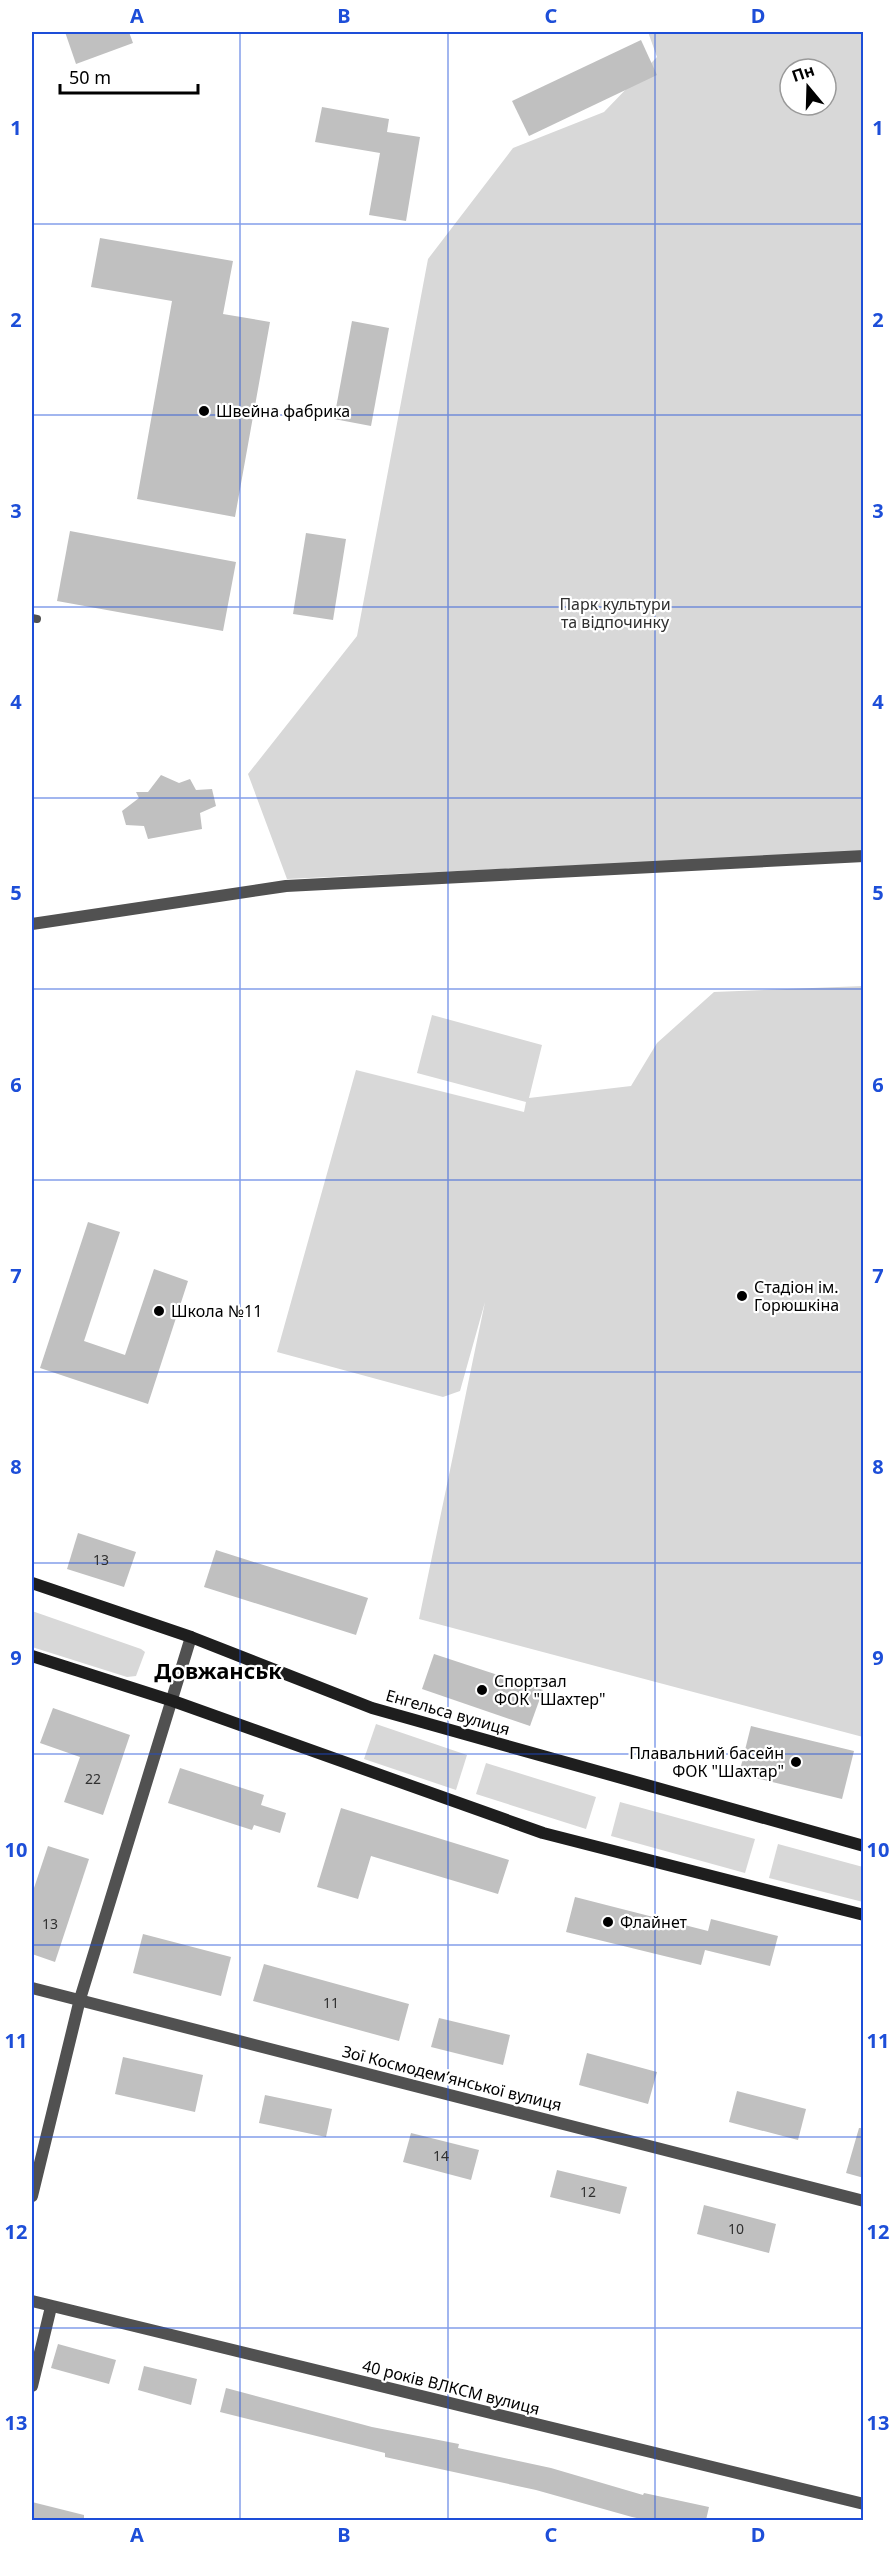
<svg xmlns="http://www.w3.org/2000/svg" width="895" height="2552" viewBox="0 0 895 2552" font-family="'Noto Sans',sans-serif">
<rect width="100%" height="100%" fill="#fff"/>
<g fill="#d8d8d8" fill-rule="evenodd">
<path d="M648,32h215v820l-576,27 -39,-105 109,-138 71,-377 85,-111 91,-36 53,-55zM790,69h36v36h-36z"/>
<path d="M863,986v751l-444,-118 66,-317 -25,89 -17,6 -166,-45 79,-282 168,42 2,-10 -109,-29 15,-58 110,30 -13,53 102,-12 26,-43 57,-51z"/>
<path d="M32,1611l109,38 4,3 -9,24 -9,1 -95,-30z"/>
<path d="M376,1724l91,31 -11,35 -92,-31z"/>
<path d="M486,1763l110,34 -10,32 -110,-35z"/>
<path d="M620,1802l135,37 -10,34 -134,-37z"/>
<path d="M778,1844l85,23v35l-94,-24z"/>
</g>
<g fill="#c0c0c0">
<path d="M65,32h64l4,11 -57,21z"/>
<path d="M641,40l16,35 -128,61 -17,-35z"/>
<path d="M322,107l67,12 -2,13 33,5 -14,84 -37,-6 11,-62 -65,-11z"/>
<path d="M100,238l133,23 -10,53 47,8 -35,195 -98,-18 35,-198 -81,-14z"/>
<path d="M352,321l37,7 -18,98 -37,-7z"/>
<path d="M70,531l166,31 -13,69 -166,-30z"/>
<path d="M306,533l40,6 -13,81 -40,-6z"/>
<path d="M161,775l18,8 11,-4 6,11 16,-1 4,17 -16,7 2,16 -54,10 -4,-13 -18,-1 -4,-14 17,-13 -3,-6h12z"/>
<path d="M88,1222l32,10 -36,109 41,14 29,-86 34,12 -40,123 -108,-36z"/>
<path d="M78,1533l58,19 -12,35 -57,-18z"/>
<path d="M216,1550l152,48 -12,37 -152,-48z"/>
<path d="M434,1654l109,36 -13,36 -108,-37z"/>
<path d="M53,1708l77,27 -27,80 -39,-13 16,-45 -40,-14z"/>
<path d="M751,1726l103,25 -12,48 -103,-25z"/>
<path d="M180,1768l84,27 -3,10 25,8 -6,20 -26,-8 -2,5 -84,-27z"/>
<path d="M341,1808l168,52 -11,34 -127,-38 -13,43 -41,-12z"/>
<path d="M48,1846l41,13 -34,103 -23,-8v-60z"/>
<path d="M575,1897l133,34 3,-12 67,17 -8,30 -65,-16 -4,15 -135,-33z"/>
<path d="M143,1934l88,23 -10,39 -88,-23z"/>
<path d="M264,1964l145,40 -10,37 -146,-40z"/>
<path d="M439,2018l71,17 -7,30 -72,-18z"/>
<path d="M587,2053l70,19 -9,32 -69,-19z"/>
<path d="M123,2057l80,18 -8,37 -80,-18z"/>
<path d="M737,2091l69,18 -8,31 -69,-18z"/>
<path d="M265,2095l67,14 -6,28 -67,-14z"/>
<path d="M859,2128h5v50l-18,-5z"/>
<path d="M411,2133l68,17 -8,30 -68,-18z"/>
<path d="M557,2170l70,17 -7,27 -70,-17z"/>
<path d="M704,2205l72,19 -7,29 -72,-19z"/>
<path d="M58,2344l58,16 -7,24 -58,-16z"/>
<path d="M144,2366l53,13 -6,26 -53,-15z"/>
<path d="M226,2388l146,39 87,17 -1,4 93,20 92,27 1,-2 65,14 -3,13h-60l-14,-3 -96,-27 -151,-33v-4l-165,-41z"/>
<path d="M32,2502l52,13v5h-52z"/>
</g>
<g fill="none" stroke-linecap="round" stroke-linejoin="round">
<path stroke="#515151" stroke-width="8" d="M32,618l5,1"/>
<g stroke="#515151" stroke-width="12">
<path d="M32,924l254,-38 578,-30"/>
<path d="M32,1988l832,213"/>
<path d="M32,2196l48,-197 111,-362"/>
<path d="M32,2301l832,203"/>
<path d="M32,2386l19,-79"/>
</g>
<g stroke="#1e1e1e" stroke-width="12">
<path d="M32,1583l159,54 181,71 492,138"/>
<path d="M32,1656l141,45 370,132 321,82"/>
</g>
</g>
<path fill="none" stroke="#1d4ed8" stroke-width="1.5" stroke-opacity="0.55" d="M240,32v2488M448,32v2488M655,32v2488M32,224h832M32,415h832M32,607h832M32,798h832M32,989h832M32,1180h832M32,1372h832M32,1563h832M32,1754h832M32,1945h832M32,2137h832M32,2328h832"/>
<g fill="#000" stroke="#fff" stroke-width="2">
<circle cx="204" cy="411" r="6"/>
<circle cx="742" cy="1296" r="6"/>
<circle cx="159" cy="1311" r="6"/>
<circle cx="482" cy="1690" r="6"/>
<circle cx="796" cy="1762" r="6"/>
<circle cx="608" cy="1922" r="6"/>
</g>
<g text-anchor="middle" stroke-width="4.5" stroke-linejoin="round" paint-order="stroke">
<g font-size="14" fill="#303030">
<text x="101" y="1565">13</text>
<text x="93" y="1784">22</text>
<text x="50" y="1929">13</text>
<text x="331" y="2008">11</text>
<text x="441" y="2161">14</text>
<text x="588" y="2197">12</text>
<text x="736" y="2234">10</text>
</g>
<g font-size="16" fill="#000" stroke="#fff" text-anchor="start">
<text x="216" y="417">Швейна фабрика</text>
<text x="754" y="1293">Стадіон ім.<tspan x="754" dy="18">Горюшкіна</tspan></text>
<text x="171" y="1317">Школа №11</text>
<text x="494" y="1687">Спортзал<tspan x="494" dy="18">ФОК "Шахтер"</tspan></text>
<text x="784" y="1759" text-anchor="end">Плавальний басейн<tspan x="784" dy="18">ФОК "Шахтар"</tspan></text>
<text x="620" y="1928">Флайнет</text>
</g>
<g font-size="16" fill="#2f2f2f" stroke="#fff">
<text x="615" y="610">Парк культури<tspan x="615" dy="18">та відпочинку</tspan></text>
</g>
<g font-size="16" fill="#000" stroke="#fff">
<text transform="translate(448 1712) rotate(16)" y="6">Енгельса вулиця</text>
<text transform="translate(452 2078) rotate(14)" y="6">Зої Космодем’янської вулиця</text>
<text transform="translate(451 2387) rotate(14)" y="6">40 років ВЛКСМ вулиця</text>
</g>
<g font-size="22" font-weight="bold" fill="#000" stroke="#fff">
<text x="218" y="1679">Довжанськ</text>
</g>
</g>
<rect width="895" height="2552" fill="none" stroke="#ffffff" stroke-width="66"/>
<g transform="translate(808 87) rotate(341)"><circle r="28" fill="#ffffff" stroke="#999999" stroke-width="1.5"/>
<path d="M0-4.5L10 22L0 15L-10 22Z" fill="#000000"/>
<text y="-9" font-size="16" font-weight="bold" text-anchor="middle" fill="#000000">Пн</text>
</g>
<path d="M60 84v9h138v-9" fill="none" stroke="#000000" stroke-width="3"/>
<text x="69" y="84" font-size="18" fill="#000000" stroke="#ffffff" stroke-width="4.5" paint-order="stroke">50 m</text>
<rect x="33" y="33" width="829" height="2486" fill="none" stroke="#1d4ed8" stroke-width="2"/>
<g font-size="20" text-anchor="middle" font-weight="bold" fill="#1d4ed8">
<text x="137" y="23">A</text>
<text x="344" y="23">B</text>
<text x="551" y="23">C</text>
<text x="758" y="23">D</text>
<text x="16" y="135">1</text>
<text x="878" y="135">1</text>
<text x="16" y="327">2</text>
<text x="878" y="327">2</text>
<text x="16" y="518">3</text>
<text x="878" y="518">3</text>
<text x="16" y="709">4</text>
<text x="878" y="709">4</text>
<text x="16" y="900">5</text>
<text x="878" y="900">5</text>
<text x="16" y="1092">6</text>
<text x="878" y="1092">6</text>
<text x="16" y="1283">7</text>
<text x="878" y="1283">7</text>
<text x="16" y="1474">8</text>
<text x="878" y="1474">8</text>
<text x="16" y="1665">9</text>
<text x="878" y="1665">9</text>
<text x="16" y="1857">10</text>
<text x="878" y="1857">10</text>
<text x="16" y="2048">11</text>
<text x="878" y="2048">11</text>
<text x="16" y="2239">12</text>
<text x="878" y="2239">12</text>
<text x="16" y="2430">13</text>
<text x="878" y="2430">13</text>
<text x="137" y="2542">A</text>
<text x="344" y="2542">B</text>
<text x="551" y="2542">C</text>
<text x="758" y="2542">D</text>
</g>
</svg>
